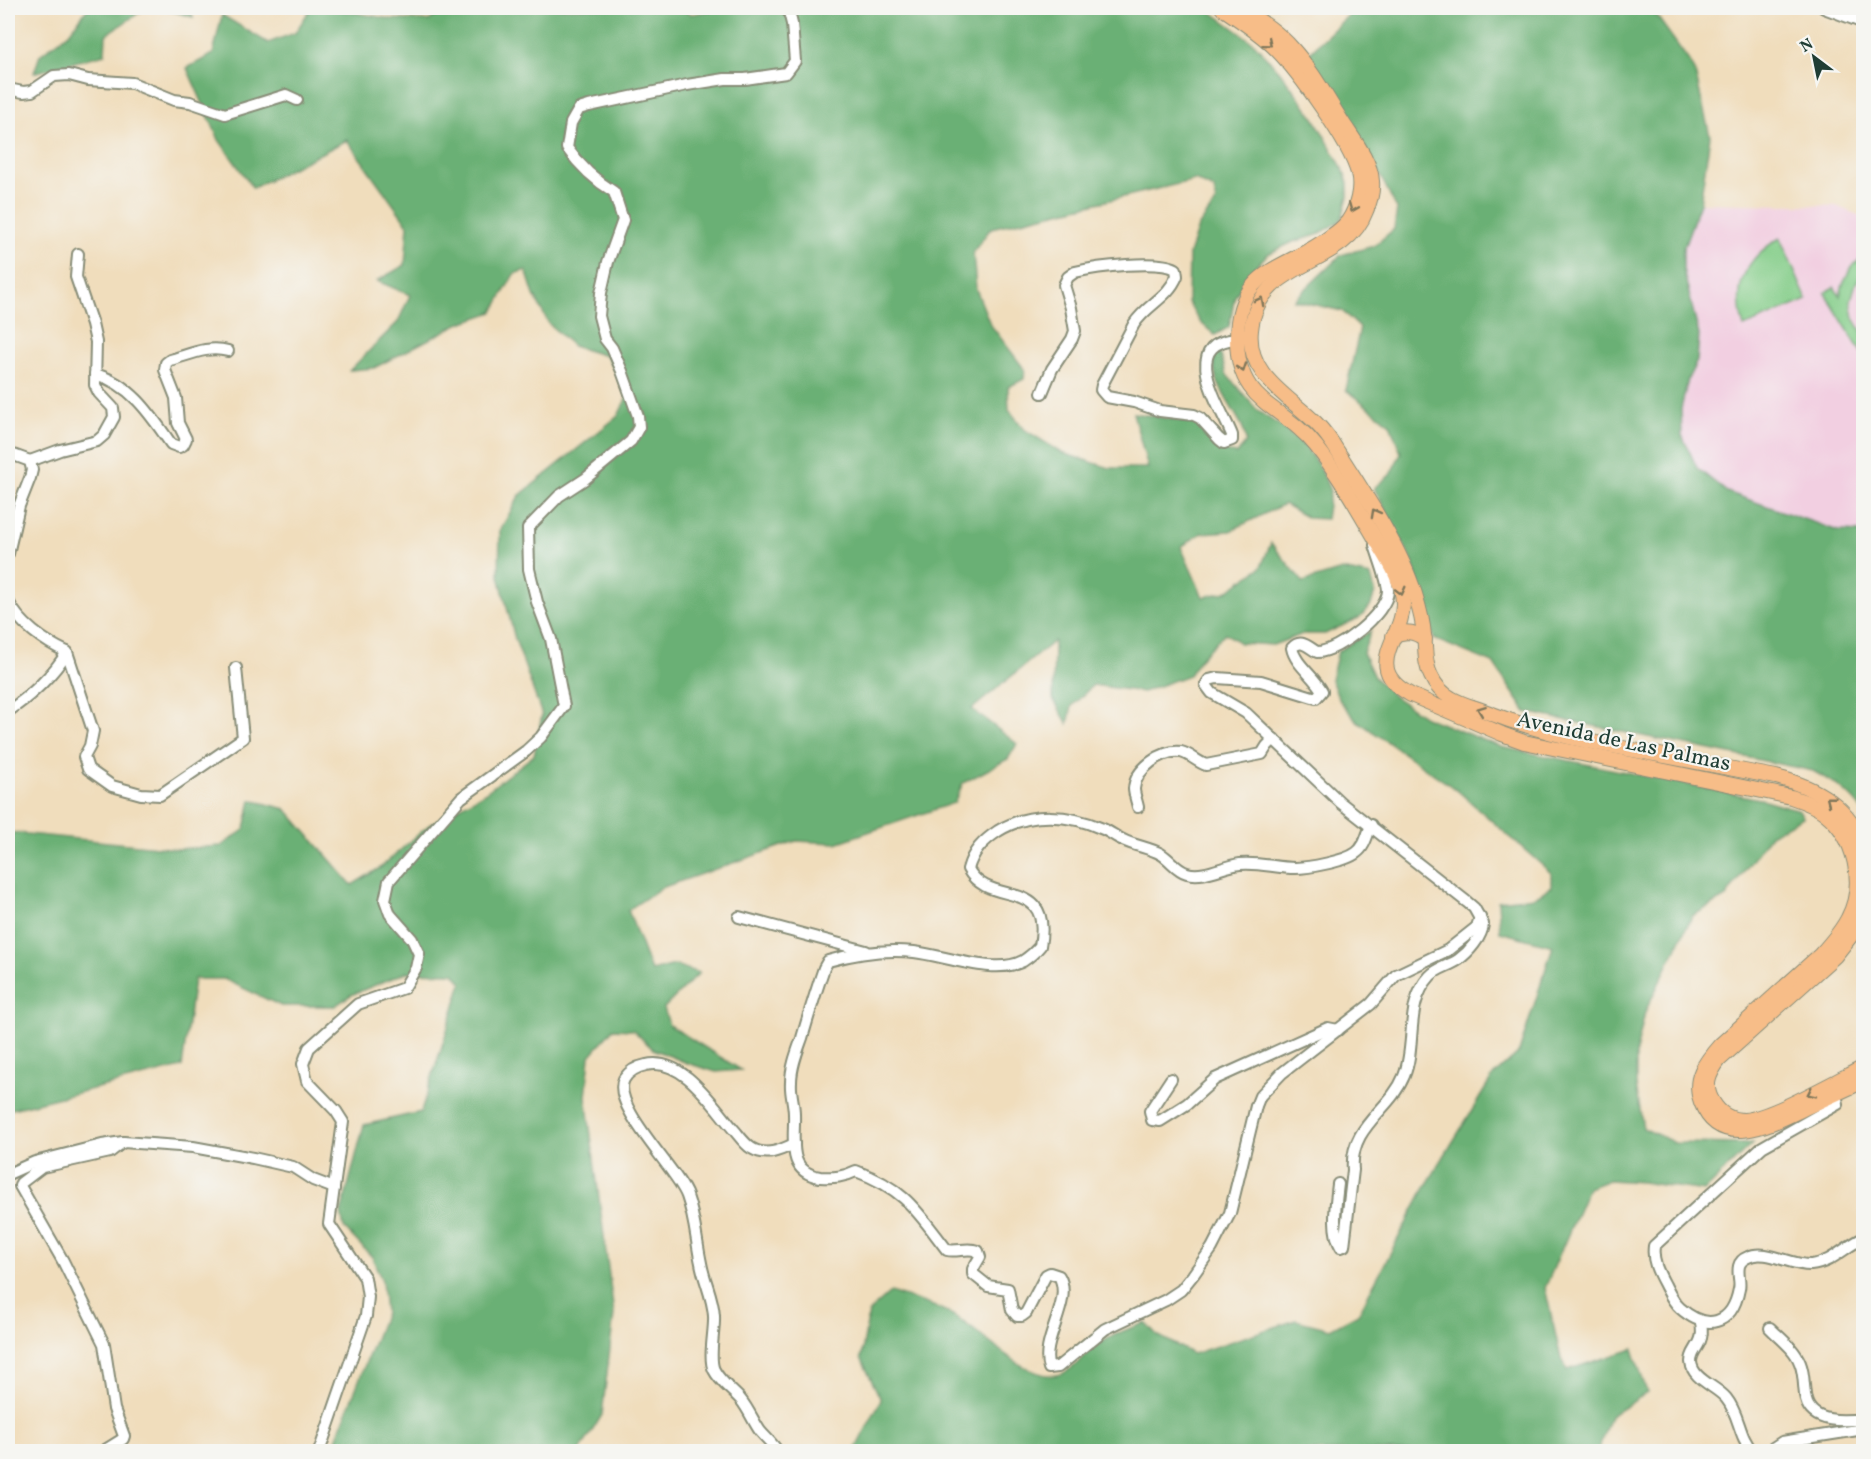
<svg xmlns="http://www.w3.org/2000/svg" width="1871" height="1459" viewBox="0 0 1871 1459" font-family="Vollkorn,serif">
<rect width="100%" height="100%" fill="#f6f6f2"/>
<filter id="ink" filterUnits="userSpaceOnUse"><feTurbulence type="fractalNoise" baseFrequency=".0167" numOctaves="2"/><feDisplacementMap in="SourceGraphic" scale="12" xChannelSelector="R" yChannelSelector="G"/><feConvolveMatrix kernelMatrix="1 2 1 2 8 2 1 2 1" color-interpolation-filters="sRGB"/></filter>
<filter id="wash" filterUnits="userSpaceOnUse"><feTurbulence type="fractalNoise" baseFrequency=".008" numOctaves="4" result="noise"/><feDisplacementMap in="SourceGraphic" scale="24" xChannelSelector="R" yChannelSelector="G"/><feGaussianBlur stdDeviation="1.35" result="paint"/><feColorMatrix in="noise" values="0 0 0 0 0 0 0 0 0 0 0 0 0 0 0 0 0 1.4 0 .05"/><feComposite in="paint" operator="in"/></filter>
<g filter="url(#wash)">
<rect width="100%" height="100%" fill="#f0ddbc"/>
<path fill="#f2cfe1" d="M1700,203l136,3 27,11v315l-25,-1 -111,-39 -30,-24 -15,-33 -1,-26 7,-30 9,-18 -14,-92v-20z"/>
<g fill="#84cd89" stroke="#52855e" stroke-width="1.5">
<path d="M1780,238l27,62 -63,27c-12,-40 0,-68 36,-89z"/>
<path d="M1863,257v15l-7,11 -5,17 3,18 9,16v21l-38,-62 9,-6 6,9c3,-16 10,-30 23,-39z"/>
</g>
<g fill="#6bb075" stroke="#457654" stroke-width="1.5">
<path d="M88,8h101l4,9 -28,-8h-20l-39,26 -1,19 -71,19 6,-18 29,-22z"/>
<path d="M311,8h16l65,11 36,2 22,-13h227l15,6 33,-6h481l48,35 26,29 33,44 30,53 5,14v13l-4,15 -2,7 -6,6 -19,11 -24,7 -25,12 -16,16 -17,26 -6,31 -14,8 -15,-13 -12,-20 1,-48 9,-27 18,-25 -2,-13 -19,-9 -204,48 -18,24 3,37 14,35 35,46 -1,9 -16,8 1,23 16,20 37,23 48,15h38l-15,-55 65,10c11,18 18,28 39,31l9,-12c-1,-6 -2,-13 -5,-18 -10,-20 -39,-54 -22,-76l7,26 32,37 24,16 22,18 17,24 9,22 -4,28 -18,-1 -24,-14 -54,27 -28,2 -21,14 22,50 23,-5 35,-25 10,-24 32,39 39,-12 29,6 4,16 -4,13 -10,12 -36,17h-22l-30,11 -33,-2 -15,-10 -22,22 -14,20 -46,17 -50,-7 -21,21 -4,18 -15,-25 1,-58 -82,68 45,35 -9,15 -45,24 -9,20 -118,40 -40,-2 -135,47 -33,22 23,61 24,-6 24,8 -35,35 5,17 72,45 -25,2 -29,-9 -34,-14 -20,-19 -20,-1 -23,27 -4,41 28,217 -12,101 -22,36 -228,1 -16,-12 49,-127 -3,-32 -10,-24 -28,-29 -3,-15 23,-88 57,-13 41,-129 -8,-10 -47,-1 -56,23 -16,11h-54l-57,-27h-30l-12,88 -174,43v-278l170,17 43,-3 24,-17 6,-29 35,9 66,76 28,-17 49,-43 57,-33 48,-37 8,-40 -27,-76 -16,-63 1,-45 19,-35 99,-80 11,-23 -23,-37 -33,-10 -24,-22 -15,-29 -8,-25 -12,4 -21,38 -35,12 -84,44 -24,2 48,-48 12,-27 -33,-14 28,-16 3,-40 -61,-85 -94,48 -34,-48 -32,-72 26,-14 9,-39 46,28 27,-10z"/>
<path d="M1356,8h295l43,60 16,68 -10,67 -17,46v20l16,66 -2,26 -9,18 -7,30 1,26 15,33 30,24 111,39 25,1v280c-12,-19 -30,-30 -50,-41l-287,-59 -33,-49 -59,-24 -22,-78 -38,-73 16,-13 11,-22 -11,-29 -44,-34 14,-62 -18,-17 -48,-11 47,-45 33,-9 20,-17 3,-20 -22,-44 -67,-111z"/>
<path d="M1371,631l-8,22 11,24 21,20 30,20 76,30 264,53 34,10 4,7 -33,18 -44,62 -34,19 -47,96 -9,40v33l7,43 32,15 77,1 -48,47 -63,-9 -32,-2 -21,8 -43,100 16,71 6,11 66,-21 14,44 -37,23 -12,35 -744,1 27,-52 -20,-42 8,-46 22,-20c18,7 38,11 56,20 28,13 78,69 109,63 16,-2 28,-20 40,-29 16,-11 32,-18 50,-23l11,12 36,19 103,-34 34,9 28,-15 69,-130 66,-108 26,-24 34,-106 -53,-14 -2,-31 37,-4 16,-10v-14l-93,-82 -102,-71 -16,-19 -9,-21 7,-29z"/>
</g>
</g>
<g filter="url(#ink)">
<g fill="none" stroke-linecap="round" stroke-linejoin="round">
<defs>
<g id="minor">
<path d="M1824,8l40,15"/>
<path d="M8,89l15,3 9,-1 22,-15 15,-1 19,5 44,3 42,17 16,2 35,12 61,-19 11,5"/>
<path d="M95,374c36,10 56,41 76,70l8,3 4,-2 3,-6 -8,-16 -2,-25 -11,-28 1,-7 4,-3c19,-5 38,-15 58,-9"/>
<path d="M1042,393l10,-24 20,-30 3,-8 -4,-23 -7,-23 4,-8 7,-5c21,-5 83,-13 101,-3l1,7c-9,22 -31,29 -43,48l-32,61 -1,5 6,7 27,5 26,9 34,4 6,3 19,21 5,4 8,-3v-5c-11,-28 -55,-92 5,-96"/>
<path d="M8,453l22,8 2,9 -2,8 -11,28 -11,48"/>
<path d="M30,461l30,-11 37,-9 7,-6 10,-18 -1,-9 -14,-15 -4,-8 1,-43 -4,-18 -16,-47 2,-23"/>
<path d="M8,601c11,23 37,41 59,51l26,79 -3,15 -6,11 4,12 24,17 29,8 19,1 83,-57 -7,-70"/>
<path d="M8,711c22,-14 46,-37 59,-59"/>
<path d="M1138,807c-1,-5 -4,-13 -4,-18 1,-20 29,-40 47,-37 9,2 16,10 25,13l56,-11 5,-8 7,-7"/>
<path d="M1371,825c-4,10 -6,22 -15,28 -10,8 -48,15 -61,15 -19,0 -36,-6 -55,-4 -17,2 -36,14 -53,9 -11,-3 -16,-13 -26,-19 -11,-6 -26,-8 -38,-14 -7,-3 -13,-8 -20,-11 -33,-15 -73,-18 -105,2 -15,10 -25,20 -30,38 21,40 85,6 72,77 -5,6 -11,11 -17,15 -28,15 -80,-6 -109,-9 -28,-3 -58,1 -86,9l-4,7c-8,23 -15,46 -22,70 -5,14 -11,29 -11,44 -1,11 3,21 3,32 1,26 -8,58 26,63 14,1 24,0 36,-6 49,18 61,40 91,79 10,2 22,-3 31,1l2,6 -7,12v5l15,12 20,3 4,21 5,6h5l4,-3 20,-38 4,-2 9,3c15,25 -20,66 -10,92l9,-1 47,-38 61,-29 15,-10 12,-15 19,-27 18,-35 26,-107 4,-10 22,-23 89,-69 25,-29 52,-25 29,-23 3,-10"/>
<path d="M739,917l127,34"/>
<path d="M1171,1079l-21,32 2,9 8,1 27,-17 28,-25 113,-51 10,2"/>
<path d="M1836,1094l2,10 -76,43 -108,99c-2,15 4,26 11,39 4,8 8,17 15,23 26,23 52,18 59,-19 2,-7 -2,-15 0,-23 1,-4 4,-7 9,-9 18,-9 43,9 63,8 21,-2 34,-19 53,-27"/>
<path d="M8,1174l27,-12 67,-17 21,-3 70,5 60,11 40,9 20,13 21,8"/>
<path d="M1338,1184c-2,18 -7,48 3,63l3,-1 9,-76c-4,-44 37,-59 51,-94 13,-32 0,-72 26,-100 7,-8 19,-10 28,-16 11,-8 24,-23 25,-36l-9,-16 -7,-6 -126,-99 -95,-90 -34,-20 -6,-8 3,-5 8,-2 44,3 55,17 6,-7c-8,-15 -27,-27 -30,-43 9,-10 16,-1 25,4 21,0 70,-38 71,-61 0,-10 -10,-35 -13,-46"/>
<path d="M1701,1322c1,6 2,13 -1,19 -3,8 -9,12 -9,21 1,17 25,24 35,36 14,17 12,38 27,54"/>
<path d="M1770,1328c10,10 25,21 30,35 5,12 3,25 6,37 6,24 39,21 58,19"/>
<path d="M102,1452l21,-13 1,-3 -10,-27 -10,-65 -41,-83 -43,-75 1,-3 21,-16 68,-15 13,-10"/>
<path d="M319,1452l47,-136 2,-19 -3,-19 -36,-54 14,-102 -7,-11 -29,-30 -4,-17 6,-16 49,-44 46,-16 12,-20 3,-14 -7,-15 -22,-25 -5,-14 4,-19 72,-83 65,-47 15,-14 23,-31 -13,-67 -14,-37 -8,-33 -1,-41 31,-32 26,-17 46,-38 8,-14 -1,-11 -16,-45 -10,-23 -7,-9 -6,-23 2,-23 7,-31 15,-42 -9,-28c-18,-11 -35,-27 -47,-44l4,-25 8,-14 10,-3 98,-21 38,-6h20l41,-6 9,-12 -3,-37 -4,-16"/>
<path d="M778,1452c-5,-8 -12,-14 -18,-21 -7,-10 -11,-21 -19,-31 -9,-10 -21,-18 -27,-30 -6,-12 1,-40 0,-54 -1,-19 -10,-35 -13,-53 -5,-23 -6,-45 -14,-67 -9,-26 -77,-90 -63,-117 5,-8 12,-12 22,-14 37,-9 67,41 89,66 5,6 10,13 16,17 15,9 28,3 43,-4"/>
<path d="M1767,1452l15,-10 82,-13"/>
</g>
<g id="major">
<path d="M1222,8c18,12 38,25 54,41 22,22 74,94 82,124 4,15 -1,35 -10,48 -4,5 -11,11 -17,15 -43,34 -94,30 -94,102 0,68 46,66 79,108 22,28 41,61 59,92 11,19 28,42 28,65 1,35 -43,64 8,92l91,39 22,8 267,55c12,4 24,8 34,16 30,24 41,71 23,105 -7,14 -18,26 -28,37l-100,90c-15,17 -28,34 -19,57 19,50 72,21 104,6 20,-9 39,-18 59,-27"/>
<path d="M1241,8c18,12 37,24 51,40 20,22 35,50 51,75 11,17 28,38 29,58 1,10 -2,21 -6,30 -22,59 -108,47 -115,119 -5,45 38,66 65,93 9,9 16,19 22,29 27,42 62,95 77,142 4,13 8,27 9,41 2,14 0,28 7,41 4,9 11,17 20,22 10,6 22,9 33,13 46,18 90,28 139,37 51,10 102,19 153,29 40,10 74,29 88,70"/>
<path d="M1393,636c11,-6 21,-5 32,3"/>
<path d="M1864,910l-10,22 -19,24 -116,104c-10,14 -16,26 -6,42 7,12 17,18 31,18 26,-1 93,-40 120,-53"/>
</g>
</defs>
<use href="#minor" stroke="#888d78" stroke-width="14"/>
<use href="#major" stroke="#888d78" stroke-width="16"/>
<use href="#minor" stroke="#fff" stroke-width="10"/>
<use href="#major" stroke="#f7bd88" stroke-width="14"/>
</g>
<defs><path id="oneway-chevron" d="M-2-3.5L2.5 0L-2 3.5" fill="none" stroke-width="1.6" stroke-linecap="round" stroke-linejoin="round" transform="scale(1.5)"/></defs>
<g stroke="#80775a">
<use href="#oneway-chevron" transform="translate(1268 43) rotate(40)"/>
<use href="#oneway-chevron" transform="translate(1353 208) rotate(112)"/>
<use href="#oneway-chevron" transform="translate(1260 301) rotate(-62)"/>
<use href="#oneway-chevron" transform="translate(1242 368) rotate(71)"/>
<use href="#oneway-chevron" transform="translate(1375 513) rotate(-119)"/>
<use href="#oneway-chevron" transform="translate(1401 591) rotate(76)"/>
<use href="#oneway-chevron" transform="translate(1481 710) rotate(-159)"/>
<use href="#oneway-chevron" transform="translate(1830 800) rotate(-142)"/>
<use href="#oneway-chevron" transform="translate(1811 1093) rotate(154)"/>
</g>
</g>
<g text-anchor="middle" stroke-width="4.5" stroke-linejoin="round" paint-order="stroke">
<g font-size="22" fill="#1f3d34" stroke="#f6f6f2">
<text transform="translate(1624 740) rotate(12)" y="8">Avenida de Las Palmas</text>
</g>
</g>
<rect width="1871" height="1459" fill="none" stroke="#f6f6f2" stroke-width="30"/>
<g transform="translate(1814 57) rotate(328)" stroke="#f6f6f2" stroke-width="4.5" paint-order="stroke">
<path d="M0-4.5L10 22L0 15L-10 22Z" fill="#1f3d34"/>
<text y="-9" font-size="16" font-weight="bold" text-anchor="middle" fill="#1f3d34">N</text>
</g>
</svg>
